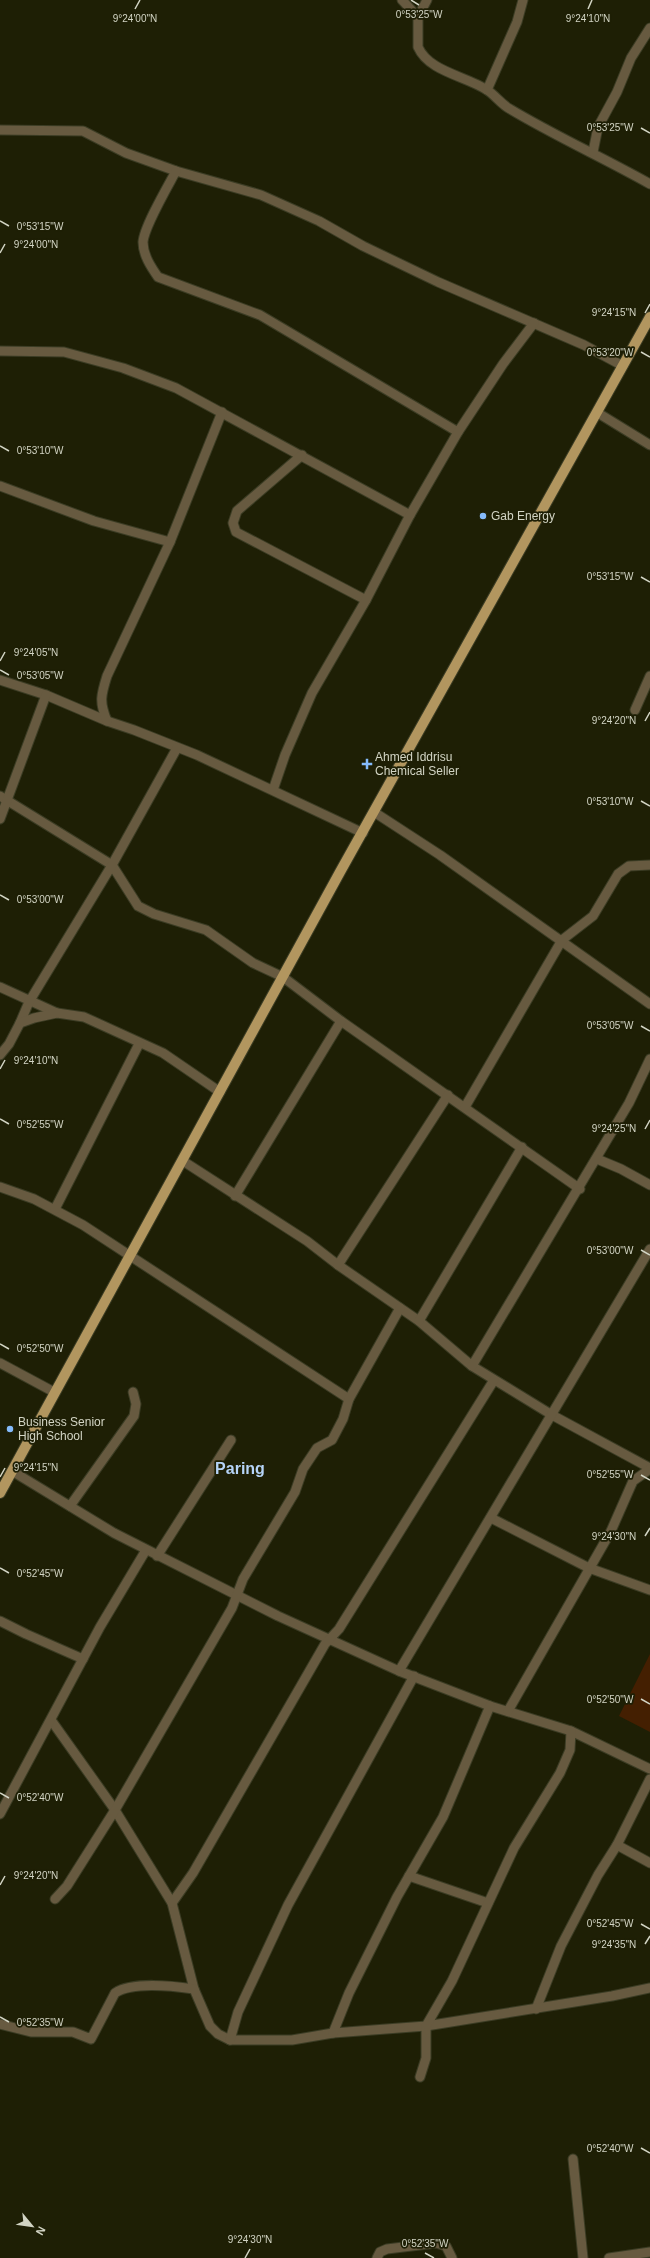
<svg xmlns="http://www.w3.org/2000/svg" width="650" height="2258" viewBox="0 0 650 2258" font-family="Helvetica,sans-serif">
<rect width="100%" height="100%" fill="#1e1f05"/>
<path fill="#441f01" d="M650,1654v78l-31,-16z"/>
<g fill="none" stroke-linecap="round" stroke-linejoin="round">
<defs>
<g id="minor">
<path d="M402,0l16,17v30c11,25 48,29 69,43 8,5 14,14 23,19 45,27 94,49 140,75"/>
<path d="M418,17l9,-17"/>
<path d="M487,90l30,-68 6,-22"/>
<path d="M0,130l83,1 43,22 50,18 85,24 58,26 44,25 75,36 146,63 39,21"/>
<path d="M593,152l5,-25 19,-35 14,-34 19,-30"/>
<path d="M176,171c-8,15 -32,56 -33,71 0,13 8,25 15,35l102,38 198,117"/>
<path d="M0,351l64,1 59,16 53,20 234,127"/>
<path d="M598,413l52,32"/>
<path d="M302,455l-65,56 -4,12 3,9 130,68"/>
<path d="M0,486l94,35 76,21"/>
<path d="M0,680l46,15 61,26 27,9 63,25 166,78"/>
<path d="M635,710l15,-34"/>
<path d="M107,721c-8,-19 -6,-26 0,-45l63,-134 52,-130"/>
<path d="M273,790l12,-35 27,-62 54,-93 44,-85 48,-83 45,-68 31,-41"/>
<path d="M0,796l112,69 26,41 16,8 52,16 47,33 30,14 58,44 239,168"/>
<path d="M374,812l66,43 210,149"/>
<path d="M0,819l46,-124"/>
<path d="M0,987l57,26"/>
<path d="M20,1023l9,-21 83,-137 65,-117"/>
<path d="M0,1055l9,-11 11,-21 14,-5 23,-5 27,4 79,36 57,39"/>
<path d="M465,1107l97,-167 31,-24 25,-42 11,-8 21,-1"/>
<path d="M597,1159l24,10 29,16"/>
<path d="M183,1161l124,80 31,24 81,56 53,45 80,49 98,53"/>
<path d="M0,1187l34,12 49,26 266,174"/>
<path d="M235,1196l106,-175"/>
<path d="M55,1209l84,-165"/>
<path d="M338,1265l110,-170"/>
<path d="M419,1321l103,-174"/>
<path d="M0,1363l54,29"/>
<path d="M472,1366l157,-263 21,-44"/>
<path d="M12,1471l102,62 164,83 121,55 91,35 81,25 79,38"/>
<path d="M70,1506l64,-90 2,-12 -3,-12"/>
<path d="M491,1518l98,50 61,22"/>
<path d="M157,1556l74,-116"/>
<path d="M0,1621l26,13 57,25"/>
<path d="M399,1671l251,-422"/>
<path d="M508,1711l103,-180 22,-50 17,-12"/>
<path d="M51,1720l64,90 57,93 22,86"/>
<path d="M0,1814l100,-187 46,-77"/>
<path d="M617,1845l33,18"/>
<path d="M409,1876l79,27"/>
<path d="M55,1899l12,-13 48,-76 117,-202 11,-29 52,-87 8,-23 14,-21 15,-8 11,-21 6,-20 51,-91"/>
<path d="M172,1903l21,-30 132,-229 14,-15 155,-249"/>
<path d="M536,2009l25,-63 37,-71 19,-30 33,-66"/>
<path d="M0,2024l31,8h42l18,7 24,-46c18,-12 58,-7 79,-4l16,37 8,8 12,6h62l41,-7 93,-7 186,-30 38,-8"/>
<path d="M333,2033l16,-40 48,-96 46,-80 47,-111"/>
<path d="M230,2040l8,-28 50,-107 126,-229"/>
<path d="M420,2077l6,-19v-32l26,-45 62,-133 46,-75 10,-23 1,-19"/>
<path d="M573,2159l10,99"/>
<path d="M377,2258l3,-6 7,-3 49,-6 10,3 6,12"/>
<path d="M609,2258l41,-6"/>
</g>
<path id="major" d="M0,1493l340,-621 310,-555"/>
</defs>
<use href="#minor" stroke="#3b3c24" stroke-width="11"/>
<use href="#major" stroke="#3b3c24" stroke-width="12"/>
<use href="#minor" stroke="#675a40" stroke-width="9"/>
<use href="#major" stroke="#b2965f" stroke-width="10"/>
</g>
<path fill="none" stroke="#d2d4c4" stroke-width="1.5" d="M411,0l8,5M135,9l5,-9M588,9l4,-9M641,128l9,5M0,221l9,5M0,253l5,-9M645,313l5,-9M641,352l9,5M0,446l9,5M641,577l9,5M0,661l5,-9M0,670l9,5M645,721l5,-9M641,801l9,5M0,895l9,5M641,1026l9,5M0,1069l5,-9M0,1119l9,5M645,1129l5,-9M641,1250l9,5M0,1344l9,5M641,1475l9,5M0,1477l5,-9M645,1536l5,-8M0,1568l9,5M641,1699l9,5M0,1793l9,5M0,1885l5,-9M641,1924l9,5M645,1944l5,-8M0,2017l9,5M641,2148l9,5M425,2253l9,5M245,2258l5,-9"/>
<g fill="#85bbfb" stroke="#1e1f05" stroke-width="1.5">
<circle cx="483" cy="516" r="4"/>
<path d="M365 758h4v4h4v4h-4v4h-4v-4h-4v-4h4z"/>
<circle cx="10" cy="1429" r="4"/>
</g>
<g text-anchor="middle" stroke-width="3.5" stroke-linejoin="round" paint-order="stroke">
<g font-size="12" fill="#d2d4c4" stroke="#1e1f05" text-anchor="start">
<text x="491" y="520">Gab Energy</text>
<text x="375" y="761">Ahmed Iddrisu<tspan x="375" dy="14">Chemical Seller</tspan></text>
<text x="18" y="1426">Business Senior<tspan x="18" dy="14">High School</tspan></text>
</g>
<g font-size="16" font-weight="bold" fill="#b6d4f8" stroke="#1e1f05">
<text x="240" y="1474">Paring</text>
</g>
</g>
<g font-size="10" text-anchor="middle" fill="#d2d4c4" stroke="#1e1f05" stroke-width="3.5" stroke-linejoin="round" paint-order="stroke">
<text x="419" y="18">0°53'25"W</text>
<text x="135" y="22">9°24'00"N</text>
<text x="588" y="22">9°24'10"N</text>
<text x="610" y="131">0°53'25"W</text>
<text x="40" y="230">0°53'15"W</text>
<text x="36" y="248">9°24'00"N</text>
<text x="614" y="316">9°24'15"N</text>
<text x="610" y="356">0°53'20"W</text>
<text x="40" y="454">0°53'10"W</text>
<text x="610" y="580">0°53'15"W</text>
<text x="36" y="656">9°24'05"N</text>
<text x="40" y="679">0°53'05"W</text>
<text x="614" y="724">9°24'20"N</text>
<text x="610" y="805">0°53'10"W</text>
<text x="40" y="903">0°53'00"W</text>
<text x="610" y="1029">0°53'05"W</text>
<text x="36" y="1064">9°24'10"N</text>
<text x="40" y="1128">0°52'55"W</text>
<text x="614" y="1132">9°24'25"N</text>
<text x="610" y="1254">0°53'00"W</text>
<text x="40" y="1352">0°52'50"W</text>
<text x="36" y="1471">9°24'15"N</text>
<text x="610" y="1478">0°52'55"W</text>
<text x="614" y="1540">9°24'30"N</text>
<text x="40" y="1577">0°52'45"W</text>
<text x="610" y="1703">0°52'50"W</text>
<text x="40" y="1801">0°52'40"W</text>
<text x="36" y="1879">9°24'20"N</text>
<text x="610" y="1927">0°52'45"W</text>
<text x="614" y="1948">9°24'35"N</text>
<text x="40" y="2026">0°52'35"W</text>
<text x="610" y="2152">0°52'40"W</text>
<text x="250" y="2243">9°24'30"N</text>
<text x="425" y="2247">0°52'35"W</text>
</g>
<g transform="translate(32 2226) rotate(119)" stroke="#1e1f05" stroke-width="3" paint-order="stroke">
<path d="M0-3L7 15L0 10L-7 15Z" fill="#d2d4c4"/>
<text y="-6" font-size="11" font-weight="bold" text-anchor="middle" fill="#d2d4c4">N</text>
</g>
</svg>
